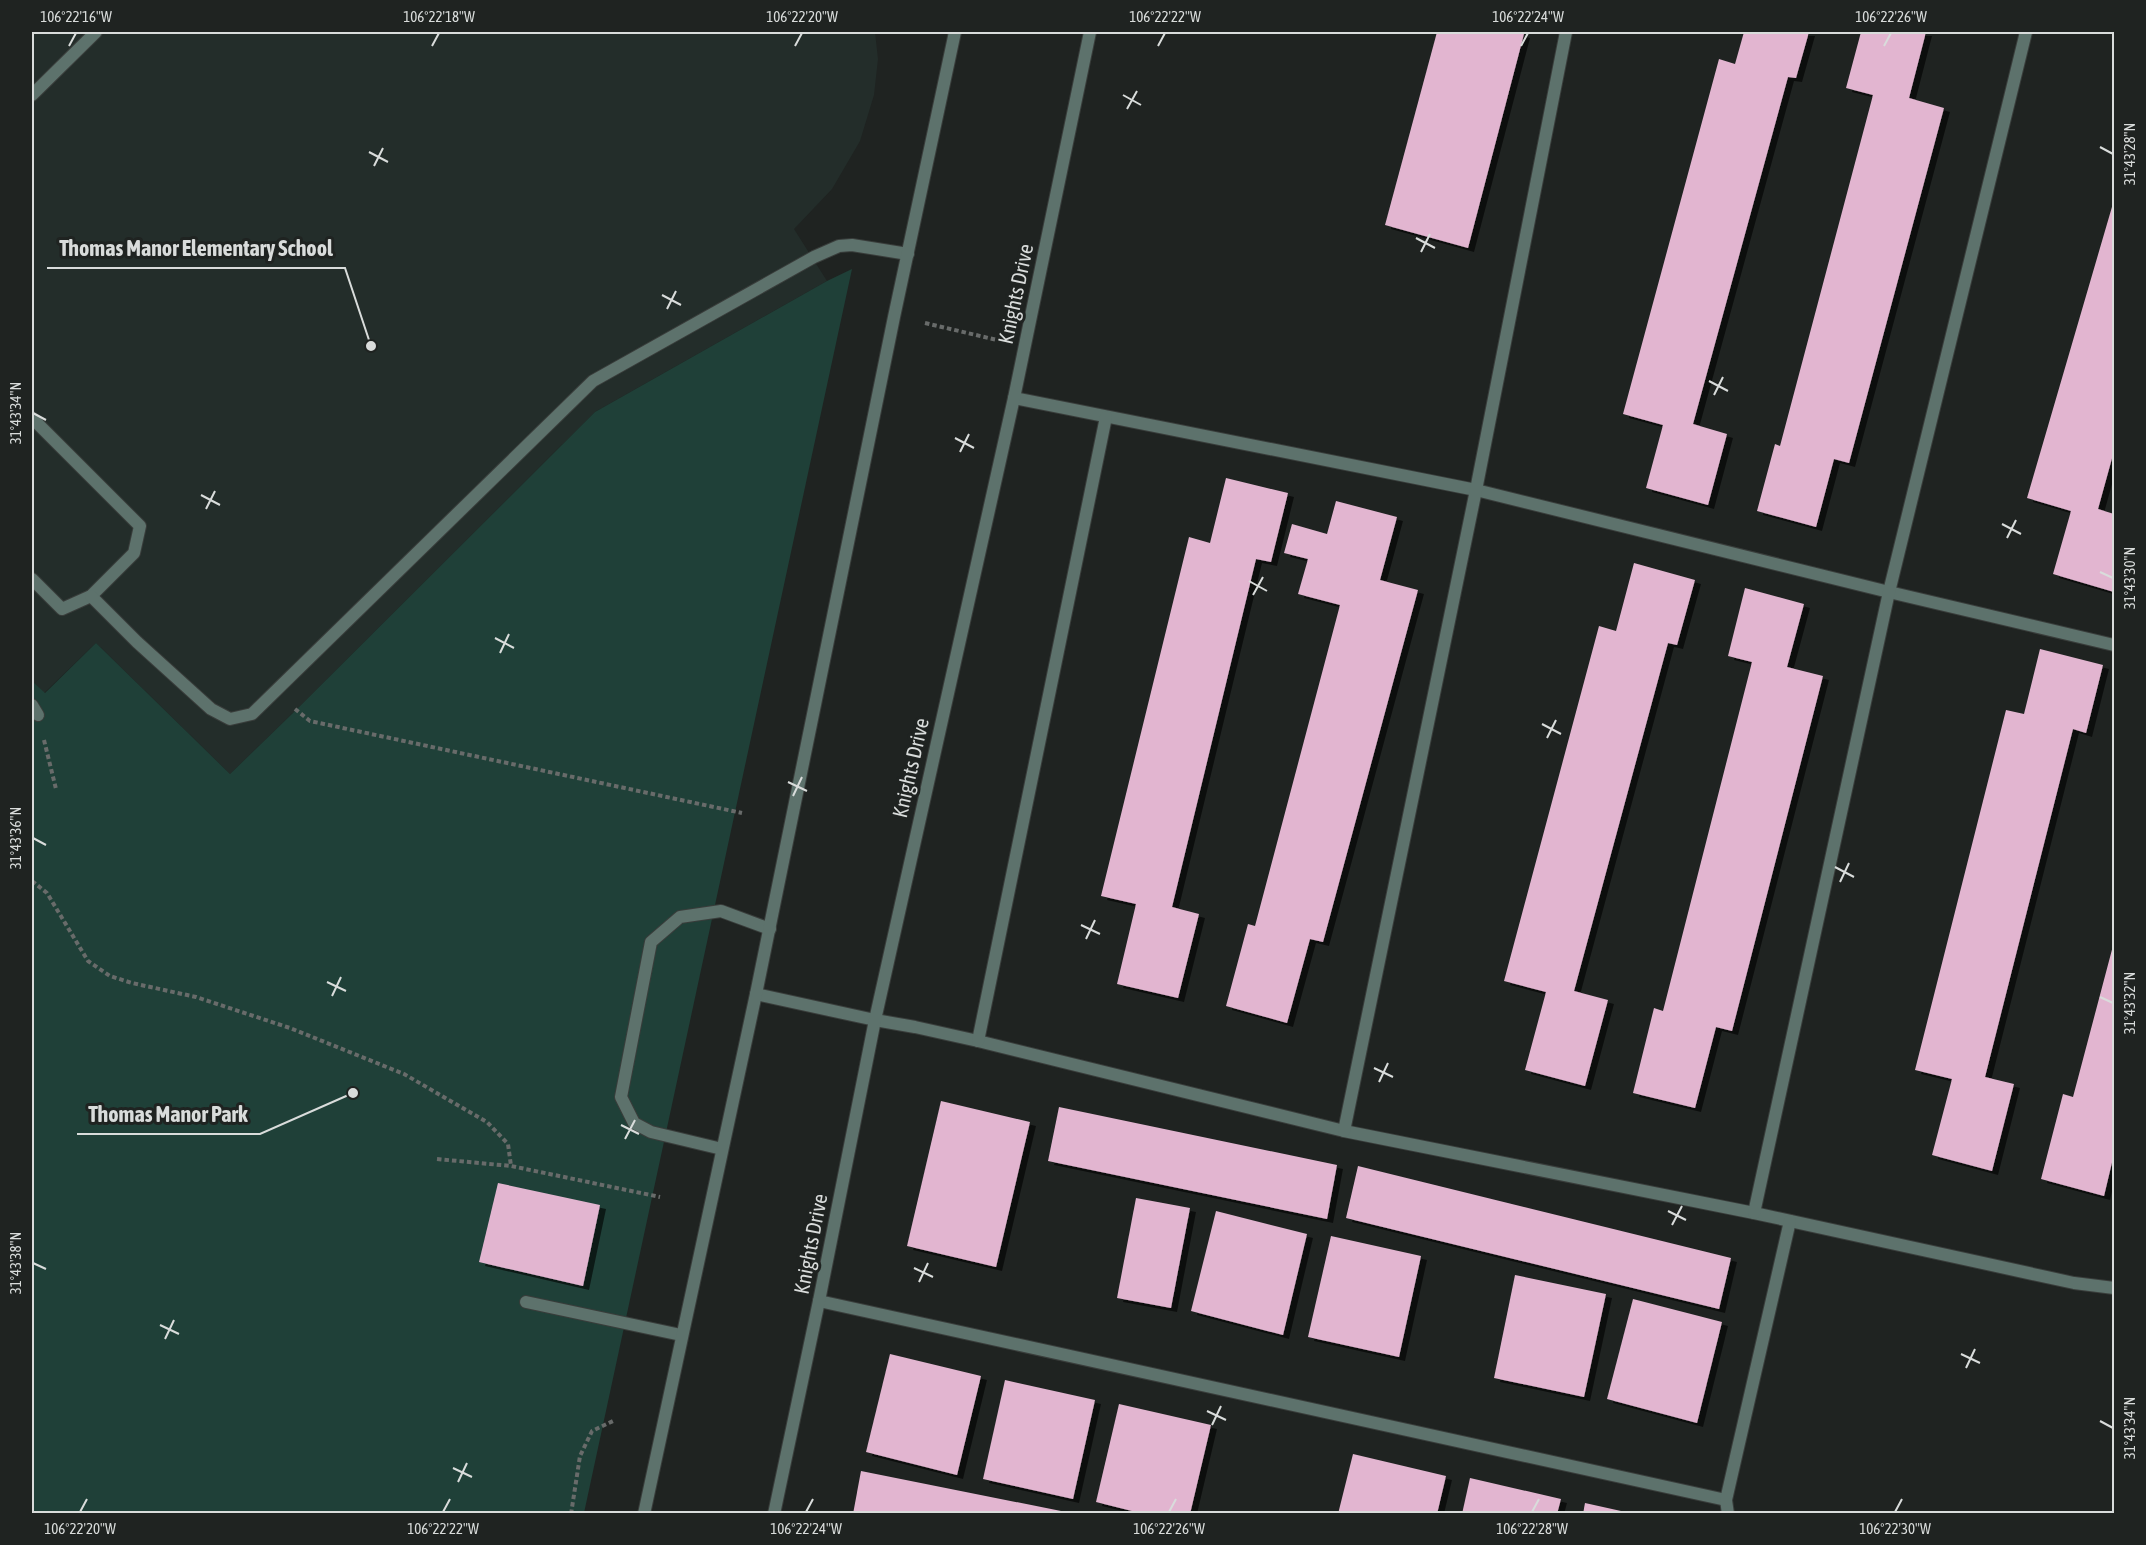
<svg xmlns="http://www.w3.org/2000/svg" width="2146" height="1545" viewBox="0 0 2146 1545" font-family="'Asap Condensed',sans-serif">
<defs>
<filter id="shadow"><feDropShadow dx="6" dy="4" stdDeviation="0" flood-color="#0009"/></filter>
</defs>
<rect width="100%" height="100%" fill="#1f2321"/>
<path fill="#232d2a" d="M32,32h843l3,27 -4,36 -14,46 -28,48 -38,40 33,52 -232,131 -299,298 -66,64 -134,-131 -52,50 -12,-12z"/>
<path fill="#1f4038" d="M852,269l-268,1244h-552v-832l13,12 51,-50 134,131 66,-64 299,-298 232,-131z"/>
<g fill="#e2b5d0" filter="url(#shadow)">
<path d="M1437,32h79l8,2 -56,214 -83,-23z"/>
<path d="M1744,32h65l-13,46 -8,-1 -95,347 34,10 -19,71 -62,-17 17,-63 -40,-11 96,-355 16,5z"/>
<path d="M1861,32h65l-17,66 35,10 -95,355 -15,-4 -18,68 -59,-16 18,-67 5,2 93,-351 -27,-7z"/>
<path d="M2114,200v251l-16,58 16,5v78l-61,-18 18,-63 -44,-13z"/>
<path d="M1226,478l62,15 -17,69 -15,-3 -84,348 27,7 -21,84 -61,-14 19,-80 -35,-8 88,-359 21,6z"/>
<path d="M1336,501l61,16 -17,63 38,10 -95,352 -13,-3 -23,84 -61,-17 22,-82 7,2 85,-321 -42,-11 10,-35 -24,-6 8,-29 35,10z"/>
<path d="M1634,563l61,17 -18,65 -9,-2 -94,348 34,9 -23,86 -60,-16 21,-78 -42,-11 95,-355 17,5z"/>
<path d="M1745,588l59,16 -17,63 36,9 -91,355 -16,-4 -21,81 -62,-15 21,-85 9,3 89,-349 -24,-6z"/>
<path d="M2040,649l63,16 -17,68 -13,-4 -88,348 29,7 -22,87 -60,-16 20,-76 -37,-9 91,-360 18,4z"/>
<path d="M2114,942v212l-10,42 -63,-17 22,-85 10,3z"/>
<path d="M941,1101l89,21 -34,145 -89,-21z"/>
<path d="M1059,1107l278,58 -10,54 -279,-58z"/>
<path d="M1358,1166l373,92 -12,51 -373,-91z"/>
<path d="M498,1183l102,22 -17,81 -104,-24z"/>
<path d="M1136,1198l54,10 -19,100 -54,-10z"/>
<path d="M1216,1211l91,23 -24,101 -92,-24z"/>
<path d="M1331,1236l90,20 -22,101 -91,-20z"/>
<path d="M1515,1275l91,19 -22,103 -90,-19z"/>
<path d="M1633,1299l89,23 -25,101 -90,-24z"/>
<path d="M890,1354l91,22 -24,99 -91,-23z"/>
<path d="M1005,1380l90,20 -22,99 -90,-20z"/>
<path d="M1119,1404l92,21 -21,89h-46l-48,-12z"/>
<path d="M1353,1454l93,22 -9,38h-99z"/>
<path d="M861,1471l205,41v2h-213z"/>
<path d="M1470,1478l91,21 -4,15h-95z"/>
<path d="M1585,1503l45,10v1h-47z"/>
</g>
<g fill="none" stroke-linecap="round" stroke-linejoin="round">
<defs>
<g id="service">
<path d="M32,95l64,-63"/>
<path d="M1014,398l462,92 413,102 225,53"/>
<path d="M32,418l108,108 -6,27 -43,43 -29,13 -30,-30"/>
<path d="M91,596l46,46 74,67 19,10 22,-5 341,-333 221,-124 25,-11 13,-1 56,9"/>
<path d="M32,705l6,10"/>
<path d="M875,1020l40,7 63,14 366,90 410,82 320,70 40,5"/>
<path d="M978,1041l128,-624"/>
<path d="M1344,1131l132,-641 90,-458"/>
<path d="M722,1149l-71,-17 -17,-9 -13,-26 30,-155 29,-25 41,-6 49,18"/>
<path d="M1754,1213l135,-621 137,-560"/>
<path d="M819,1301l907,199"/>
<path d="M526,1302l155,33"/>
<path d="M1728,1514l-2,-14 64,-279"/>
</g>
<g id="tertiary">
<path d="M756,994l119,26"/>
<path d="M644,1514l112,-520 138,-677 61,-285"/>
<path d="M774,1514l45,-213 56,-281 139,-622 76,-366"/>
</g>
</defs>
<use href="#service" stroke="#393d3b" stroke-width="14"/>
<use href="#tertiary" stroke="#393d3b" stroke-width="14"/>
<g stroke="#686b6a" stroke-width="4" stroke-dasharray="4.5 3" stroke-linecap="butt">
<path d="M925,323l72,17"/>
<path d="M295,709l15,12 432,92"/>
<path d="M44,740l12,49"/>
<path d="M32,881l15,12 41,68 22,15 22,7 64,14 94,31 114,46 83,48 21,22 3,22"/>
<path d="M437,1159l74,7 149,31"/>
<path d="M571,1514l9,-58 12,-25 21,-10"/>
</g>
<use href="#service" stroke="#5d726c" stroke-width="12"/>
<use href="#tertiary" stroke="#5d726c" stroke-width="12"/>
</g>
<path fill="none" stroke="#d9dcdb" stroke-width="2" d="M69,46l7,-13M432,46l7,-13M795,46l7,-13M1158,46l7,-13M1521,46l7,-13M1884,46l7,-13M1123,95l18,10M1127,109l10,-18M2100,147l13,7M369,152l19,10M374,166l9,-18M1416,238l19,10M1421,252l9,-18M662,295l19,10M667,309l9,-18M1709,381l19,10M1714,395l9,-18M33,413l13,7M955,438l19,10M960,452l9,-18M201,495l19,10M206,509l9,-18M2002,524l19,10M2007,538l9,-18M2100,572l13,6M1249,581l18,10M1253,595l10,-18M495,638l19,10M500,653l9,-19M1542,724l19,10M1547,738l9,-18M788,782l19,9M793,796l9,-19M33,838l13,7M1835,867l19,10M1840,882l9,-19M1081,925l19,9M1086,939l9,-19M327,982l19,9M332,996l9,-19M2100,997l13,6M1374,1068l19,9M1379,1082l9,-19M621,1125l18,9M625,1139l10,-19M1668,1211l18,9M1672,1225l10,-19M33,1263l13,6M914,1268l19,9M919,1282l9,-19M160,1325l19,9M165,1339l9,-19M1961,1354l19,9M1966,1368l9,-19M1207,1411l19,9M2100,1421l13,7M1212,1425l9,-19M453,1468l19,9M458,1482l9,-19M80,1512l7,-13M443,1512l7,-13M806,1512l7,-13M1169,1512l7,-13M1532,1512l7,-13M1895,1512l7,-13"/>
<g text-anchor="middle" stroke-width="6" stroke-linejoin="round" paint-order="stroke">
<g font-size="21" fill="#d9dcdb" stroke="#1f2321">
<text transform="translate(1016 294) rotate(-78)" y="7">Knights Drive</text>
<text transform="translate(911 768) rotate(-77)" y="7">Knights Drive</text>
<text transform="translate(811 1244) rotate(-79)" y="7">Knights Drive</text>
</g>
</g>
<path fill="none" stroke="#d9dcdb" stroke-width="2" d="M371 346L345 268H47M353 1093L260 1134H77"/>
<g fill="#d9dcdb" stroke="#1f2321" stroke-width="2">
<circle cx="371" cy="346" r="6"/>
<circle cx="353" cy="1093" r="6"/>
</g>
<g font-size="22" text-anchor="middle" font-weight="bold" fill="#d9dcdb" stroke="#1f2321" stroke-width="6" stroke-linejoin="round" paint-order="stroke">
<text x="196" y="256">Thomas Manor Elementary School</text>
<text x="168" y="1122">Thomas Manor Park</text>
</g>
<rect width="2146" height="1545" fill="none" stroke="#1f2321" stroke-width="66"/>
<rect x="33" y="33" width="2080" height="1479" fill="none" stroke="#d9dcdb" stroke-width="2"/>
<g font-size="15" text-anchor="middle" fill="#d9dcdb">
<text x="76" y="22">106°22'16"W</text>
<text x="439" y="22">106°22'18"W</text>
<text x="802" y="22">106°22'20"W</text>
<text x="1165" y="22">106°22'22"W</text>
<text x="1528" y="22">106°22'24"W</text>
<text x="1891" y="22">106°22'26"W</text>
<text transform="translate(2130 154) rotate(-90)" y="5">31°43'28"N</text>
<text transform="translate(16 413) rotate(-90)" y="5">31°43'34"N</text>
<text transform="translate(2130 578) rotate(-90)" y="5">31°43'30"N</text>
<text transform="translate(16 838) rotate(-90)" y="5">31°43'36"N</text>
<text transform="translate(2130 1003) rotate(-90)" y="5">31°43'32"N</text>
<text transform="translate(16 1263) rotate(-90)" y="5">31°43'38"N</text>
<text transform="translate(2130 1428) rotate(-90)" y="5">31°43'34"N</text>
<text x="80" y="1534">106°22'20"W</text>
<text x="443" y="1534">106°22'22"W</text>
<text x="806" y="1534">106°22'24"W</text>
<text x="1169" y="1534">106°22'26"W</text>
<text x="1532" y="1534">106°22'28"W</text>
<text x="1895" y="1534">106°22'30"W</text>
</g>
</svg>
